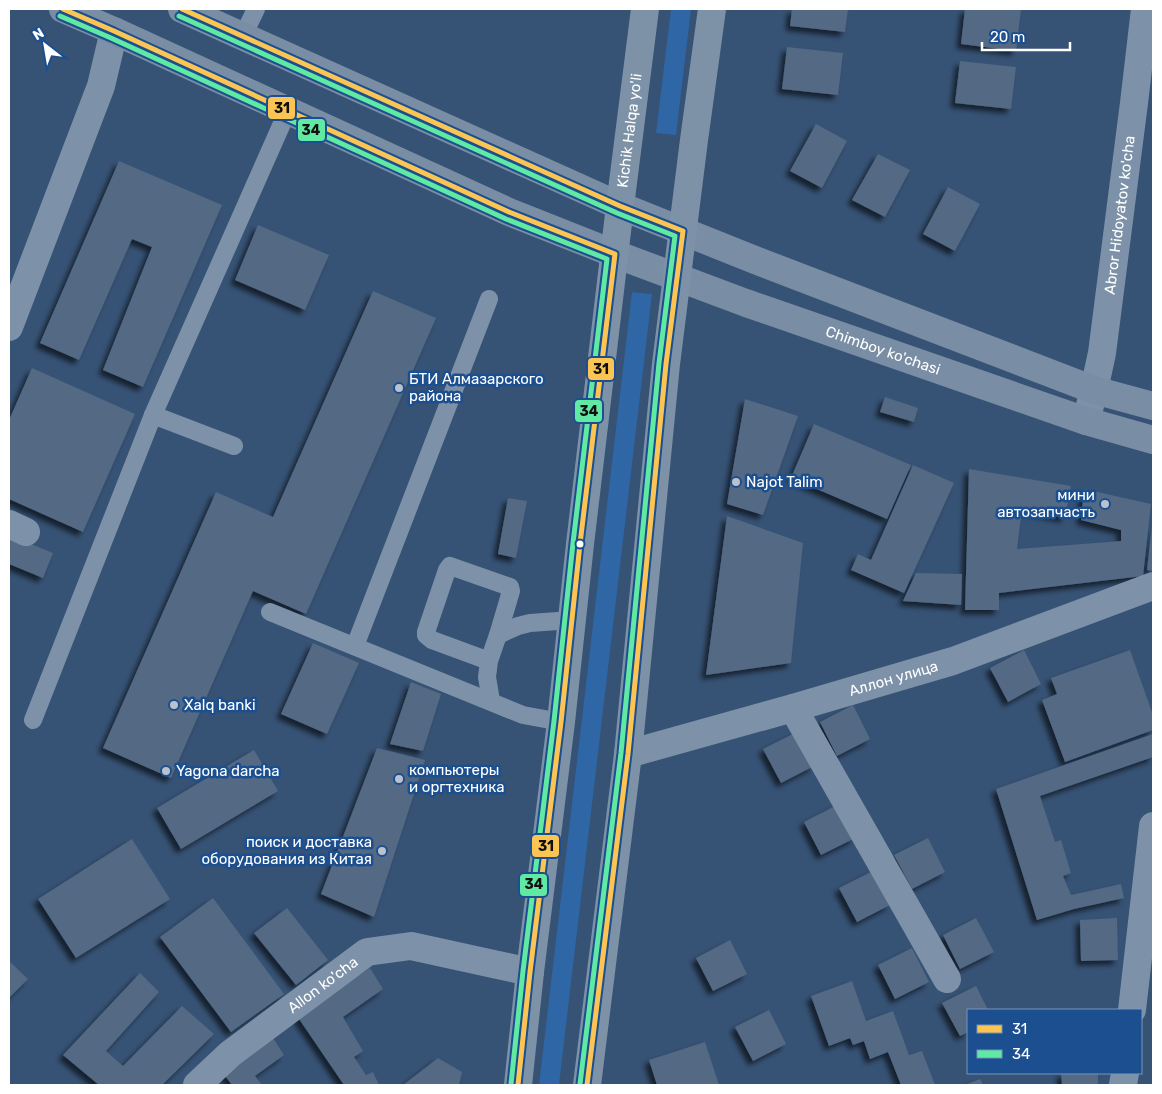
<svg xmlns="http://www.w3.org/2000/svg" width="1162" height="1094" viewBox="0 0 1162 1094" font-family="Rubik,sans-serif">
<defs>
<filter id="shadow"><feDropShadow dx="-4.5" dy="4.5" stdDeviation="2.5" flood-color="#0009"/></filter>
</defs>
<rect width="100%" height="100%" fill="#365274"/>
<g fill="#2f66a5">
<path d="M671,9h20l-15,126 -20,-2z"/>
<path d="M632,292l20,2 -93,791h-20z"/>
</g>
<g fill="#526984" filter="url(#shadow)">
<path d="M792,9h56l-3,23 -55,-6z"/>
<path d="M965,9h56l-5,42 -55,-7z"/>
<path d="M787,47l56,6 -5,42 -56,-6z"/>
<path d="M960,61l56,6 -5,42 -56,-6z"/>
<path d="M816,124l31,17 -25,47 -32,-17z"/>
<path d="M878,154l32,16 -25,47 -33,-17z"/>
<path d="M119,161l103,44 -79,182 -40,-17 49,-123 -20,-8 -53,121 -39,-17z"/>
<path d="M948,187l32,17 -25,47 -32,-17z"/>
<path d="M258,225l71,30 -24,55 -70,-30z"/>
<path d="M373,291l63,27 -130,296 -53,-23 -82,187 -68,-30 113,-256 57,25z"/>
<path d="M32,368l103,46 -52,118 -74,-33v-79z"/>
<path d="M885,397l33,11 -4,14 -34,-10z"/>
<path d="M745,399l53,17 -35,99 -36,-11z"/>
<path d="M814,424l97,41 -24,54 -96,-41z"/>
<path d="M913,465l41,18 -50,110 -53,-23 7,-16 13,6z"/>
<path d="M969,469l102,17 -6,32 -43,-9 -5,40 104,-8v-11l-40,-10 3,-31 67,15 -8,72 -144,17v17h-34z"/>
<path d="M508,498l19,3 -11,57 -18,-4z"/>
<path d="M727,516l76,27 -12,120 -85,12z"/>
<path d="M1152,526l1,1v44l-6,-1z"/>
<path d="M9,535l44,18 -10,25 -34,-14z"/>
<path d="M916,573l46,1 -1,31 -58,-4z"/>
<path d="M313,643l46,20 -32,71 -46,-20z"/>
<path d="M1024,650l17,34 -33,18 -18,-34z"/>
<path d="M1130,650l23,65v15l-88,32 -23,-62 15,-6 -6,-16z"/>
<path d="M411,682l30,12 -18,57 -33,-7z"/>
<path d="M853,705l17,34 -33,17 -17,-34z"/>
<path d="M797,732l17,34 -33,17 -18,-34z"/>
<path d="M1153,734v23l-113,39 15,46 6,-2 10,33 -8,3 8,19 50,-11 3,14 -50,11 -37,11 -41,-131z"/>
<path d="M377,748l48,12 -51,157 -53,-23z"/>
<path d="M254,750l24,41 -97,58 -24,-41z"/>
<path d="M837,805l18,33 -34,17 -17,-33z"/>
<path d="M928,838l17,34 -33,17 -18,-34z"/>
<path d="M132,839l38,60 -94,59 -38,-59z"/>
<path d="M873,871l17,34 -33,17 -18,-34z"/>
<path d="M213,898l71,96 -53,38 -71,-95z"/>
<path d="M287,908l41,52 -32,25 -42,-52z"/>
<path d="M976,918l18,34 -34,17 -17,-34z"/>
<path d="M1117,918l1,42 -37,1 -1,-41z"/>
<path d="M730,940l17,34 -34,17 -17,-33z"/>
<path d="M912,948l17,34 -34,17 -17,-34z"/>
<path d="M9,961l19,18 -19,19z"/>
<path d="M370,968l13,21 -40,28 20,34 -9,6 12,18 7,-3 6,13h-35l-47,-69z"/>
<path d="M140,973l19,19 -53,59 17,15 59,-60 32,28 -52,51h-63l-36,-30z"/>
<path d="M852,981l14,40 27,-10 16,44 13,-4 13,34h-34l-13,-33 -18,7 -6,-18 -11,4 -3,-7 -21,8 -18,-50z"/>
<path d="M976,986l12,24h-20v22l-8,4 -18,-33z"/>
<path d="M769,1010l17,34 -33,17 -18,-34z"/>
<path d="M271,1035l13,20 -29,21 7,9h-30l-10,-13z"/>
<path d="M705,1042l14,43h-62l-8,-25z"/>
<path d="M438,1058l24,14 -3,13h-56z"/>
<path d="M1061,1073h37v12h-36z"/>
<path d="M980,1079l3,6h-18z"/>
</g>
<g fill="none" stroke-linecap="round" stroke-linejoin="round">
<g stroke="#7d92a8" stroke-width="18">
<path d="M243,36l13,-27"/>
<path d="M234,446l-81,-31 135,-305"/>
<path d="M270,612l253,103 38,7"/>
<path d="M498,635l20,-9 12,-3 42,-3"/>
<path d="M355,646l134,-347"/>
<path d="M489,661l-57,-21 -6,-5v-3l21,-62 3,-4 60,21 1,4 -13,44 -9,26 -2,16 4,24"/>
<path d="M33,720l120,-305"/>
</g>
<g stroke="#7d92a8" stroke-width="28">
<path d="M9,327l92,-241 13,-55"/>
<path id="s1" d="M1086,421l8,-31 8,-37 32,-250 11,-94"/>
<path d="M9,524l17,8"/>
<path d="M793,708l154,271"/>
<path id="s2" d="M628,754l165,-46 160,-47 200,-75"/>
<path d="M1132,1010l21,-184"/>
<path id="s3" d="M197,1085l33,-31 137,-102 44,-6 119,26"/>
<path d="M1123,1085l2,-12"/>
</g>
<g stroke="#798da4" stroke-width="28">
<path id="s4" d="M63,9l51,22 395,181 106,42 131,49 340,118 67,19"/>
<path d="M182,9l438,197 135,54 339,130 59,16"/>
</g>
<g stroke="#7e92a7" stroke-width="28">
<path id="s5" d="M518,1085l12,-113 31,-250 19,-178 40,-338 25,-197"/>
<path d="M587,1085l41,-331 38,-390 28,-224 18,-131"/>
</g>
<defs>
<g id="bus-1">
<path d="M63,9l51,22 395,181 106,42 -35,290 -19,178 -31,250 -12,113"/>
<path d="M182,9l438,197 63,25 -17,133 -38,390 -41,331"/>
</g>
<g id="bus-2">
<path d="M60,16l51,22 395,181 101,40 -34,284 -19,178 -31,250 -12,113"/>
<path d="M179,16l438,197 58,23 -16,127 -38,390 -41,331"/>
</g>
</defs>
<use href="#bus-1" stroke="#1b4f8f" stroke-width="9"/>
<use href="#bus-2" stroke="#1b4f8f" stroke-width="9"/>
<use href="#bus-1" stroke="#fcc553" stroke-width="5"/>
<use href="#bus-2" stroke="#60e9a3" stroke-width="5"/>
</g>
<g fill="#b9c2ce" stroke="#1b4f8f" stroke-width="2">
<circle cx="399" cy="388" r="5"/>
<circle cx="736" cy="482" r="5"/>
<circle cx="1105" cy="504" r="5"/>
<circle cx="174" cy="705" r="5"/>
<circle cx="166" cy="771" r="5"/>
<circle cx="399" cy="779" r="5"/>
<circle cx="382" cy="851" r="5"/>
</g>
<circle fill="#fff" stroke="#1b4f8f" stroke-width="2" cx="580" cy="544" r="4.5"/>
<g text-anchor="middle" stroke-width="5" stroke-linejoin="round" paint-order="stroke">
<g font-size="15" fill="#fff" stroke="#1b4f8f">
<text dy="5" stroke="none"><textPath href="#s5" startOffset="961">Kichik Halqa yo'li</textPath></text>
<text dy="5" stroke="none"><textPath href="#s1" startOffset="209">Abror Hidoyatov ko'cha</textPath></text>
<text dy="5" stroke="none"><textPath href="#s4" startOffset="889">Chimboy ko'chasi</textPath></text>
<text dy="5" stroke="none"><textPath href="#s2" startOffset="276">Аллон улица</textPath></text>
<text dy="5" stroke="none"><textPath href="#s3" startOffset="161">Allon ko'cha</textPath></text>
</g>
<g font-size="15" fill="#fff" stroke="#1b4f8f" text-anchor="start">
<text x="409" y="384">БТИ Алмазарского<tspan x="409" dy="17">района</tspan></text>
<text x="746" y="487">Najot Talim</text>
<text x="1095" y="500" text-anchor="end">мини<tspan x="1095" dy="17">автозапчасть</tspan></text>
<text x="184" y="710">Xalq banki</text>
<text x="409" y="775">компьютеры<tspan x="409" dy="17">и оргтехника</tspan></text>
<text x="176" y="776">Yagona darcha</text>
<text x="372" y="847" text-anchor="end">поиск и доставка<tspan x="372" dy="17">оборудования из Китая</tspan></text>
</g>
</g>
<g stroke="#1b4f8f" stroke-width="2">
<rect x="267" y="96" width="29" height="24" rx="5" fill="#fcc553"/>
<rect x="297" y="118" width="29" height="24" rx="5" fill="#60e9a3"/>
<rect x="587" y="357" width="28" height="24" rx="5" fill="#fcc553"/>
<rect x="574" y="399" width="29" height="24" rx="5" fill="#60e9a3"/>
<rect x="531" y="834" width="29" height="24" rx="5" fill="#fcc553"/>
<rect x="519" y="873" width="29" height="24" rx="5" fill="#60e9a3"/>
</g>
<g font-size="14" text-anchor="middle" font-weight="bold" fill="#111">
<text x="282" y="113">31</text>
<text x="311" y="135">34</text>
<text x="601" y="374">31</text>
<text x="589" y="416">34</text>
<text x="546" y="851">31</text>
<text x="534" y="889">34</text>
</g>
<rect width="1162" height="1094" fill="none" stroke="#ffffff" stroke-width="20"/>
<rect x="967" y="1009" width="175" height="65" fill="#1b4f8f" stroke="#7695bc"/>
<rect x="977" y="1025" width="25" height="8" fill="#fcc553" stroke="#7695bc"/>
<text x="1012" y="1034" font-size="15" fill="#ffffff">31</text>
<rect x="977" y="1050" width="25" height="8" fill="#60e9a3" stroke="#7695bc"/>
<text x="1012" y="1059" font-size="15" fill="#ffffff">34</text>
<g transform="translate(45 45) rotate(329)" stroke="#1b4f8f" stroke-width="4" paint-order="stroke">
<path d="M0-4L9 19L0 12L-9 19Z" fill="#ffffff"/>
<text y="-8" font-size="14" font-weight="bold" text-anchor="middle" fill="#ffffff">N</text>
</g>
<path d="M982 42v8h88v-8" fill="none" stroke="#ffffff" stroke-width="2.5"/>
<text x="990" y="42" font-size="15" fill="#ffffff" stroke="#1b4f8f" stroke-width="4" paint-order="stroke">20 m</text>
</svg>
